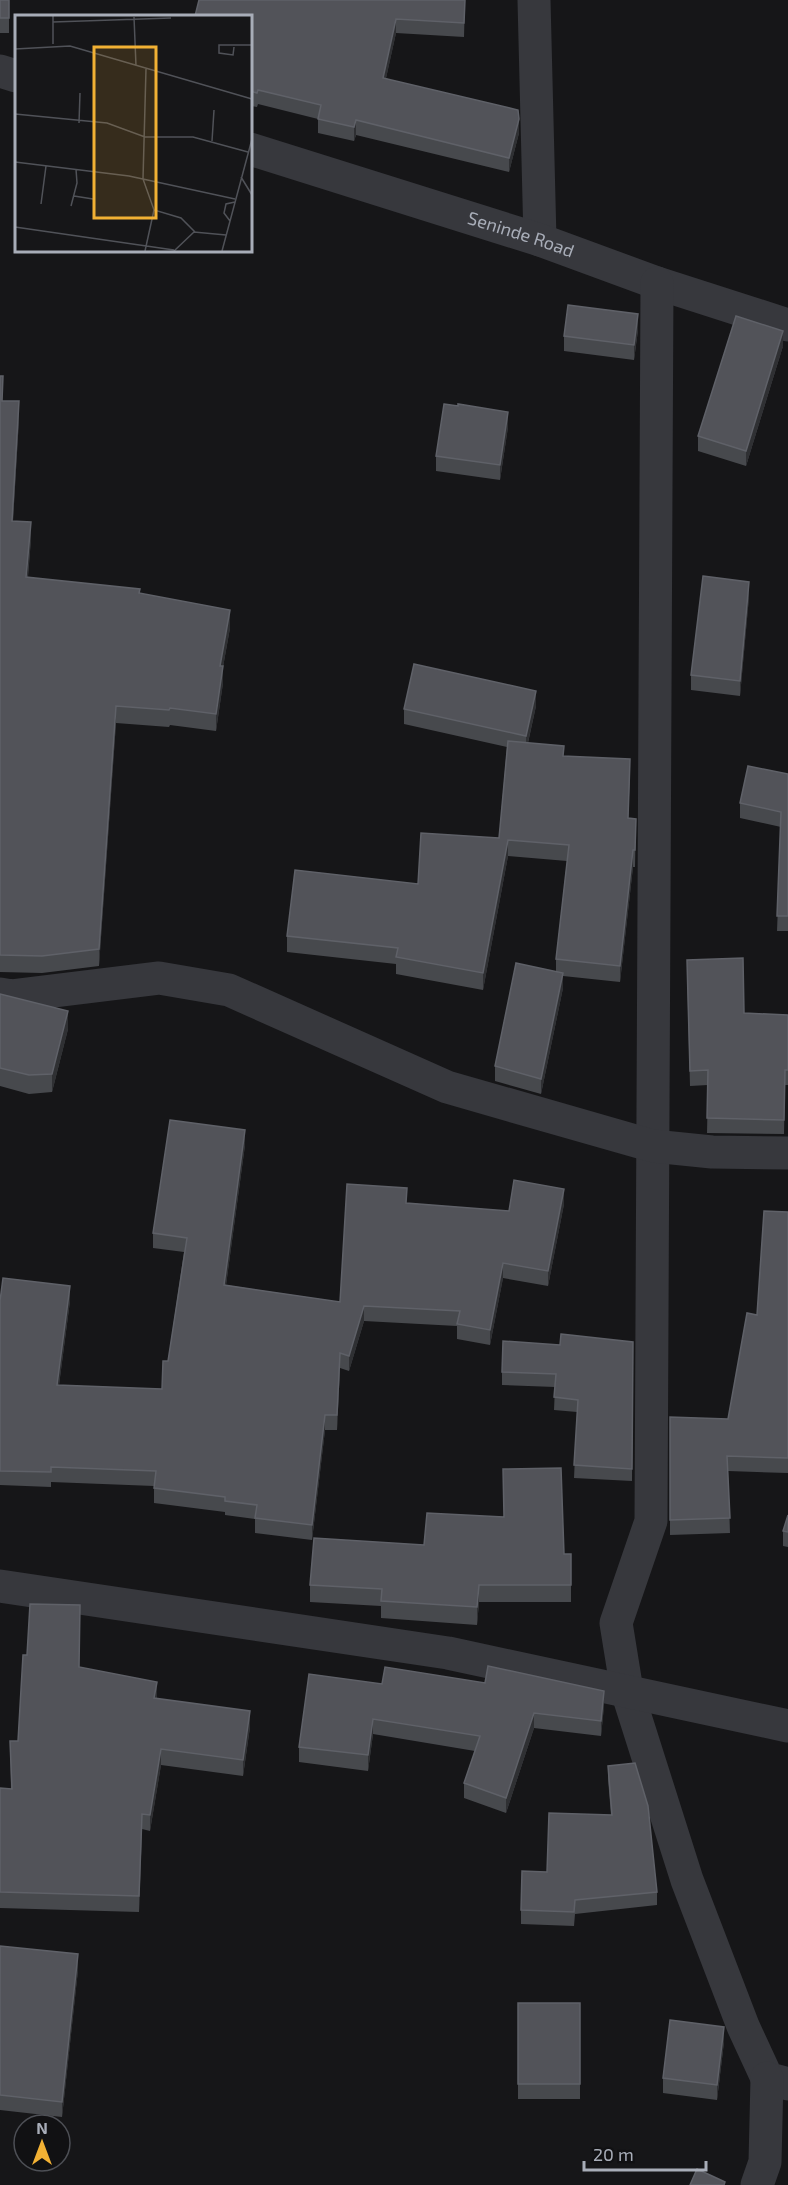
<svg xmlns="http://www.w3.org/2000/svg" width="788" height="2185" viewBox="0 0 788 2185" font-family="'Exo 2',sans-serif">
<rect width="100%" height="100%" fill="#161618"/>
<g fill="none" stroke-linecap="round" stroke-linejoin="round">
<g stroke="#37383d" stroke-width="33">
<path d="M534,0l6,240"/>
<path d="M0,71l16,5"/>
<path id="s1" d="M250,149l290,91 117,43 131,42"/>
<path d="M657,283l-6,1238 -35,102 11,68 60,189 56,146 24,52 21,6"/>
<path d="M0,994l12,2 147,-18 70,12 218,97 206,59 59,6 76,1"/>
<path d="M0,1586l448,67 340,73"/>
<path d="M757,2185l8,-23 2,-84"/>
</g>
</g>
<g fill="#47494d">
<rect x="0" y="0" width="9" height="33"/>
<path d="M465,0l-1,37 -68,-4 -10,45 133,55 -10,39 -153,-37 -2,6 -36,-8v-14l-60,-15 -1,3 -7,-1v-90z"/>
<path d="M638,330l-4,30 -70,-9v-15z"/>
<path d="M783,346l-37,120 -48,-15v-15z"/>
<path d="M0,376l2,25 17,18 -6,102 18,18 -3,38 112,16 90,35 -7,39v16l-7,48 -46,-6 -1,2 -53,-4 -17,243 -57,7 -42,-1z"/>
<path d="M508,427l-8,53 -64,-9v-15z"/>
<path d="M749,597l-9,99 -49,-6v-15z"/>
<path d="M536,706l-8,37 36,14 66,19 -2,42 8,1 -1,48h-2l-13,115 -57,-6v12l-22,106 -46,-13v-15l61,-94v-13l11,-98 -59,-5 -25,134 -87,-16v-10l-109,-12v-16l131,-52 81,-46 8,-91 -103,-23v-15z"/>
<path d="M788,774v157h-11l4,-104 -41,-9v-15z"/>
<path d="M687,974l57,39 44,2v70h-3l-1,49 -77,-1 1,-48 -18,1z"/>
<path d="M0,994l68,35 -16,63 -23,2 -29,-8z"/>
<path d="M245,1145l-19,140 114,17 67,-99 102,8 55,-7 -16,82 -45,-8 -13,67 -33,-6v-13l-93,-5 -15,50 -9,-3 -3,62h-12l-13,110 -57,-7v-14l-30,-4v-3l-71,-9v-17l-103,-4v5l-51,-2v-184h70l-11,84 103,4 6,-28 16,-109 -31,-4v-15z"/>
<path d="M788,1212v261l-60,-2 2,62 -60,2v-118l58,2 29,-104z"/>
<path d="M633,1342l-1,139 -58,-3 3,-66 -23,-2 1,-23 -53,-2v-13l58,-27z"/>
<path d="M788,1515v32l-5,-1v-15z"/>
<path d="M564,1554h7v48h-92l-2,23 -96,-7v-12l-71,-4v-17z"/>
<path d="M80,1667l77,31 93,29 -7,49 -82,-11 -11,66 -8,-2 -3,83 -139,-4v-120l11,1 -1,-48h8z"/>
<path d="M382,1684l222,22 -3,30 -67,-8 -28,85 -42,-15v-15l11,-32 -102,-17 -5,37 -69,-9v-15z"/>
<path d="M608,1766l49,126v13l-82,9 -1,12 -53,-2v-14l26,-38 64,-57 -3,-36z"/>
<path d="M0,1946l78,24 -16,147 -62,-7z"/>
<rect x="518" y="2003" width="62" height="96"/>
<path d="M724,2042l-7,58 -54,-7v-15z"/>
</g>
<g fill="#2f3033">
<path d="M396,19v14l-13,59v-14z"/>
<path d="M519,119v14l-10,39v-14z"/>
<path d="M356,120v15l-2,6v-14z"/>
<path d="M638,314v16l-4,30v-15z"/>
<path d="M783,331v15l-37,120v-15z"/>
<path d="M19,401v18l-7,119v-17z"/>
<path d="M508,412v15l-8,53v-15z"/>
<path d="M31,522v17l-5,55v-17z"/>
<path d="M749,582v15l-9,99v-15z"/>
<path d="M230,610v18l-7,39v16l-7,48v-17l4,-48z"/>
<path d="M536,691v15l-10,45v-15z"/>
<path d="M116,706v17l-17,243v-17z"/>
<path d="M508,840v16l-25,134v-17z"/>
<path d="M633,850v17l-13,115v-16z"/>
<path d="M563,973v15l-22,106v-15z"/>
<path d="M68,1011v18l-16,63v-18z"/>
<path d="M245,1130v15l-21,155v-15z"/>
<path d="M564,1189v15l-16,82v-15z"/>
<path d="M503,1263v15l-13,67v-15z"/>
<path d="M70,1286v15l-13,99v-15z"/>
<path d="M364,1306v15l-15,50v-15z"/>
<path d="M340,1353v15l-3,62v-15z"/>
<path d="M325,1415v15l-13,110v-15z"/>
<path d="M479,1585v17l-2,23v-18z"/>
<path d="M157,1682v16l-3,15v-15z"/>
<path d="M604,1691v15l-3,30v-15z"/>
<path d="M250,1711v16l-7,49v-16z"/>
<path d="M534,1713v15l-28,85v-15z"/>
<path d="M373,1719v15l-5,37v-16z"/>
<path d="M161,1749v16l-11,66v-16z"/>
<path d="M142,1814v15l-3,83v-16z"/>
<path d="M78,1954v16l-16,147v-15z"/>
<path d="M724,2027v15l-7,58v-15z"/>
</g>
<g fill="#525359" stroke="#5f6168" stroke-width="1.5">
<rect x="0" y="0" width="9" height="18"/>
<path d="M199,0h266l-1,23 -68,-4 -13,59 135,32 1,9 -10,39 -153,-38 -2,7 -36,-8 3,-14 -63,-15 -1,3 -7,-2v-75h-55z"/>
<path d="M568,305l70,9 -4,31 -70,-9z"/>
<path d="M736,316l47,15 -37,120 -48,-15z"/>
<path d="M0,376h3l-1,25h17l-7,120 19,1 -5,55 114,12 -1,4 91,17 -10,56h3l-7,48 -46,-6 -1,2 -53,-4 -17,243 -57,7 -42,-1z"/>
<path d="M444,404l14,2v-2l50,8 -8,53 -64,-9z"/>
<path d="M703,576l46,6 -9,99 -49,-6z"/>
<path d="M414,664l122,27 -10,45 -122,-27z"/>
<path d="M508,741l56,5 -1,10 67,3 -2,59 8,1 -1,31h-2l-13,116 -64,-7 13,-114 -61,-5 -25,133 -87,-16 2,-9 -111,-12 8,-66 123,14 3,-51 78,5z"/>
<path d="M748,766l40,8v142h-11l4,-104 -41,-9z"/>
<path d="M743,958l1,55 44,2v55h-3l-1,50 -77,-2 1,-48 -18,1 -3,-111z"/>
<path d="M516,963l47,10 -22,106 -46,-13z"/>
<path d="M0,994l68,17 -16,63 -23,1 -29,-7z"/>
<path d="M170,1120l75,10 -21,155 116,17 7,-118 60,4 -1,15 103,8 5,-31 50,9 -16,82 -45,-8 -13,67 -33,-6 3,-13 -96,-5 -15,50 -9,-3 -3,62h-12l-13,110 -57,-7 2,-13 -32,-4v-4l-71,-9 2,-17 -105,-4v5l-51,-1v-170l3,-23 67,8 -13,99 105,4 1,-28h5l19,-123 -34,-5z"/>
<path d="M764,1211l24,1v246l-61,-2 3,62 -60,2v-103l58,2 19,-106 10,2z"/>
<path d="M561,1334l72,8 -1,127 -58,-4 4,-65 -24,-3 2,-23 -54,-2 1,-31 57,4z"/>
<path d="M561,1468l3,86h7v31h-92l-2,22 -96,-6 1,-12 -72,-4 4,-47 110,7 3,-32 77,4 -1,-48z"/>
<path d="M788,1515v17l-5,-1z"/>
<path d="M30,1604l50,1 -1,62 78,15 -3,16 96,13 -7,49 -82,-11 -11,66 -8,-1 -3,82 -139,-4v-104l12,1 -2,-48h8l5,-86h4z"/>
<path d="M488,1666l116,25 -3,30 -67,-8 -28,85 -42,-15 16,-47 -107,-17 -5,36 -69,-8 10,-73 73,10 3,-17 100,16z"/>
<path d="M635,1763l13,43 9,86 -82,8 -1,12 -53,-2 1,-39 25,1 2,-59 63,2 -4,-49z"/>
<path d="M0,1946l78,8 -16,148 -62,-7z"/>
<rect x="518" y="2003" width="62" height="81"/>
<path d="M670,2020l54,7 -7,58 -54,-7z"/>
<path d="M697,2169l28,13 -1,3h-34z"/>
</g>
<g text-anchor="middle" stroke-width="4.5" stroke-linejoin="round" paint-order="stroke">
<g font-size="18" fill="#a8adb8" stroke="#111113">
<text dy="6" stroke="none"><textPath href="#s1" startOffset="284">Seninde Road</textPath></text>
</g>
</g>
<g transform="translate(15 15)">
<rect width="237" height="237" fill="#161618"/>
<path fill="none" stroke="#505258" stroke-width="1.5" d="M38,1v28M119,2l2,49M38,7l118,-4M219,32l-1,8 -14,-2v-8h33M0,34l55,-3 182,53M131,54l-3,110 11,31 27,8 14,14M0,99l92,9 38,14h48l55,15M64,108l1,-30M197,126l2,-31M0,147l114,14 106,23M226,162l11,18M59,181l19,3M26,189l5,-38M56,191l6,-23 -1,-14M215,206l-6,-8 2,-9 9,-2M0,212l159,23M130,236l9,-41M159,236l20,-19 32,3M207,236l30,-112"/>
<path fill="#f2b134" fill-opacity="0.15" stroke="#f2b134" stroke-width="3" d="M79,32h62v171h-62z"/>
<rect width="237" height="237" fill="none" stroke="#a8adb8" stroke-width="3"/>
</g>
<g transform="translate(42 2143)"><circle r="28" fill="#111113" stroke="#4d4f55" stroke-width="1.5"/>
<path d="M0-4.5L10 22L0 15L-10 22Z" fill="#f2b134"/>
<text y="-9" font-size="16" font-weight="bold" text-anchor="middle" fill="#a8adb8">N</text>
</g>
<path d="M584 2161v9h122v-9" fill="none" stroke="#a8adb8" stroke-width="3"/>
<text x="593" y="2161" font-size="18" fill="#a8adb8" stroke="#111113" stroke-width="4.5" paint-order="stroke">20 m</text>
</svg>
